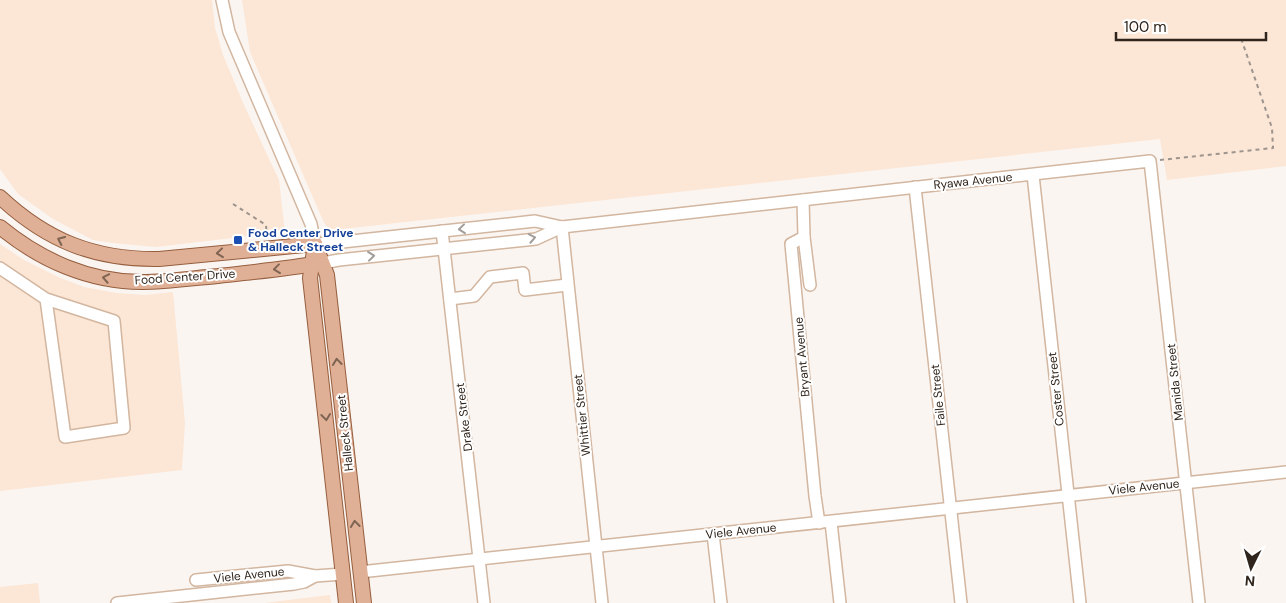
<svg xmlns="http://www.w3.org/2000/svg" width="1286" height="603" viewBox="0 0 1286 603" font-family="'DM Sans',sans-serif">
<rect width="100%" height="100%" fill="#fbf5f1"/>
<g fill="#fce6d5">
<path d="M0,0h212l3,28 8,27 21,50 35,75 6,52 -129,15 -43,-4 -20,-3 -40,-21 -35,-25 -18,-25z"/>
<path d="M242,0h1044v166l-119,14 -7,-41 -827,91 -7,-4 -5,-10 -71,-164z"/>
<path d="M0,244l24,16 34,17 26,10 33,6 28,2 28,-3 12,131 -3,47 -182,21z"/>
<path d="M38,583l2,20h-40v-16z"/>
<path d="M330,595l1,8h-67z"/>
</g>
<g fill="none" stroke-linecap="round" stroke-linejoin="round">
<defs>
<g id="minor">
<path d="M222,0l7,32 82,192 4,20 18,-1 202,-22 27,6"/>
<path d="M1033,175l47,428"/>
<path d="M915,187l46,416"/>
<path d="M803,200l1,37 -13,7 24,252 4,27"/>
<path d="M562,227l40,376"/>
<path d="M442,231l42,372"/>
<path d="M804,237l6,48"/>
<path d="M323,263l16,-3 197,-21 26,-12 588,-66 49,442"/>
<path d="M0,268l46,31 68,22 10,107 -59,9 -19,-138"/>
<path d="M450,299l24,-3 16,-19 33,-4 2,17 42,-5"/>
<path d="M831,522l9,81"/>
<path d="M713,534l8,69"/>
<path d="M360,572l926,-100"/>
<path d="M196,580l92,-9 27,5 28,-2"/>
<path d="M117,603l177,-19 10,-2 11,-6"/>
</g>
<g id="major">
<path d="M0,197c47,44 95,63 159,62l156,-15"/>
<path d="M0,227c40,33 89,55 142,55 26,0 51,-4 76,-6 34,-4 68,-7 102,-13"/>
<path d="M315,244l12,31 37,328"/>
<path d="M315,244l-5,34 36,325"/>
</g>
</defs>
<use href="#minor" stroke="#d2b6a0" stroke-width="14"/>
<use href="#major" stroke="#955e3e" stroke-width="16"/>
<g stroke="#9d948e" stroke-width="2" stroke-dasharray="4 4" stroke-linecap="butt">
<path d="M1160,160l113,-12 -1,-20 -30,-87"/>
<path d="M233,204l33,21 1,13"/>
</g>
<use href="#minor" stroke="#fff" stroke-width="11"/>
<use href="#major" stroke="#e0b096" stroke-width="14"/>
</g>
<defs><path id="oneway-chevron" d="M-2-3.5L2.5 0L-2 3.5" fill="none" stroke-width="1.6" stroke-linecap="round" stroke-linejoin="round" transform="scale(1.25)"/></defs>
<g stroke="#a29d99">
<use href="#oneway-chevron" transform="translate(462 229) rotate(174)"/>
<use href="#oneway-chevron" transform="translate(532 238) rotate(-11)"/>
<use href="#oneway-chevron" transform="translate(371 256) rotate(-6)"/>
</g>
<g stroke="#7f6453">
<use href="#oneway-chevron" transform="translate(61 240) rotate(-155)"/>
<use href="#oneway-chevron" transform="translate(220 253) rotate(174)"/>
<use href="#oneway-chevron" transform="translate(277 269) rotate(173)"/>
<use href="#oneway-chevron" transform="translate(106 278) rotate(-169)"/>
<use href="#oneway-chevron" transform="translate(337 362) rotate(-96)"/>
<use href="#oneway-chevron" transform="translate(326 417) rotate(83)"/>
<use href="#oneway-chevron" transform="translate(355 524) rotate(-96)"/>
</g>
<rect fill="#1a4fb4" stroke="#fff" stroke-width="2" x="233" y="235" width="10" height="10" rx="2.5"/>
<g text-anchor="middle" stroke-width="4" stroke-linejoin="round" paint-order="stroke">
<g font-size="12" fill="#30251c" stroke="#fff">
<text transform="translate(973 181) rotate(-6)" y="4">Ryawa Avenue</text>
<text transform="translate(185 277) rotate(-4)" y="4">Food Center Drive</text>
<text transform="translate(802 357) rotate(-95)" y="4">Bryant Avenue</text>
<text transform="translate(1175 382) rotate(-96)" y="4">Manida Street</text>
<text transform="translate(1056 389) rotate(-96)" y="4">Coster Street</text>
<text transform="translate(938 395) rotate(-96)" y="4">Faile Street</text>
<text transform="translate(582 415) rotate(-96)" y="4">Whittier Street</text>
<text transform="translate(464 417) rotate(-97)" y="4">Drake Street</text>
<text transform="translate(345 433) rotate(-96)" y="4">Halleck Street</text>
<text transform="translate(1144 487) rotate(-6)" y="4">Viele Avenue</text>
<text transform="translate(741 531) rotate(-6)" y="4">Viele Avenue</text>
<text transform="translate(249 575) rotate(-6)" y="4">Viele Avenue</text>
</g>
<g font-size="12" font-weight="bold" fill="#164399" stroke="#fff" text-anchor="start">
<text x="248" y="237">Food Center Drive<tspan x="248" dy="14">&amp; Halleck Street</tspan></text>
</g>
</g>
<g transform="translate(1251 568) rotate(185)" stroke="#ffffff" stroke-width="4" paint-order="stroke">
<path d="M0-4L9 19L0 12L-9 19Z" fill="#30251c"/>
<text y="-8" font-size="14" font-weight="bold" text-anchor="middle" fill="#30251c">N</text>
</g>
<path d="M1116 32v8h150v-8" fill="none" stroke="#30251c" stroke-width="2.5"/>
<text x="1124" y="32" font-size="15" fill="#30251c" stroke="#ffffff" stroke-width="4" paint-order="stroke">100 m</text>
</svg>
